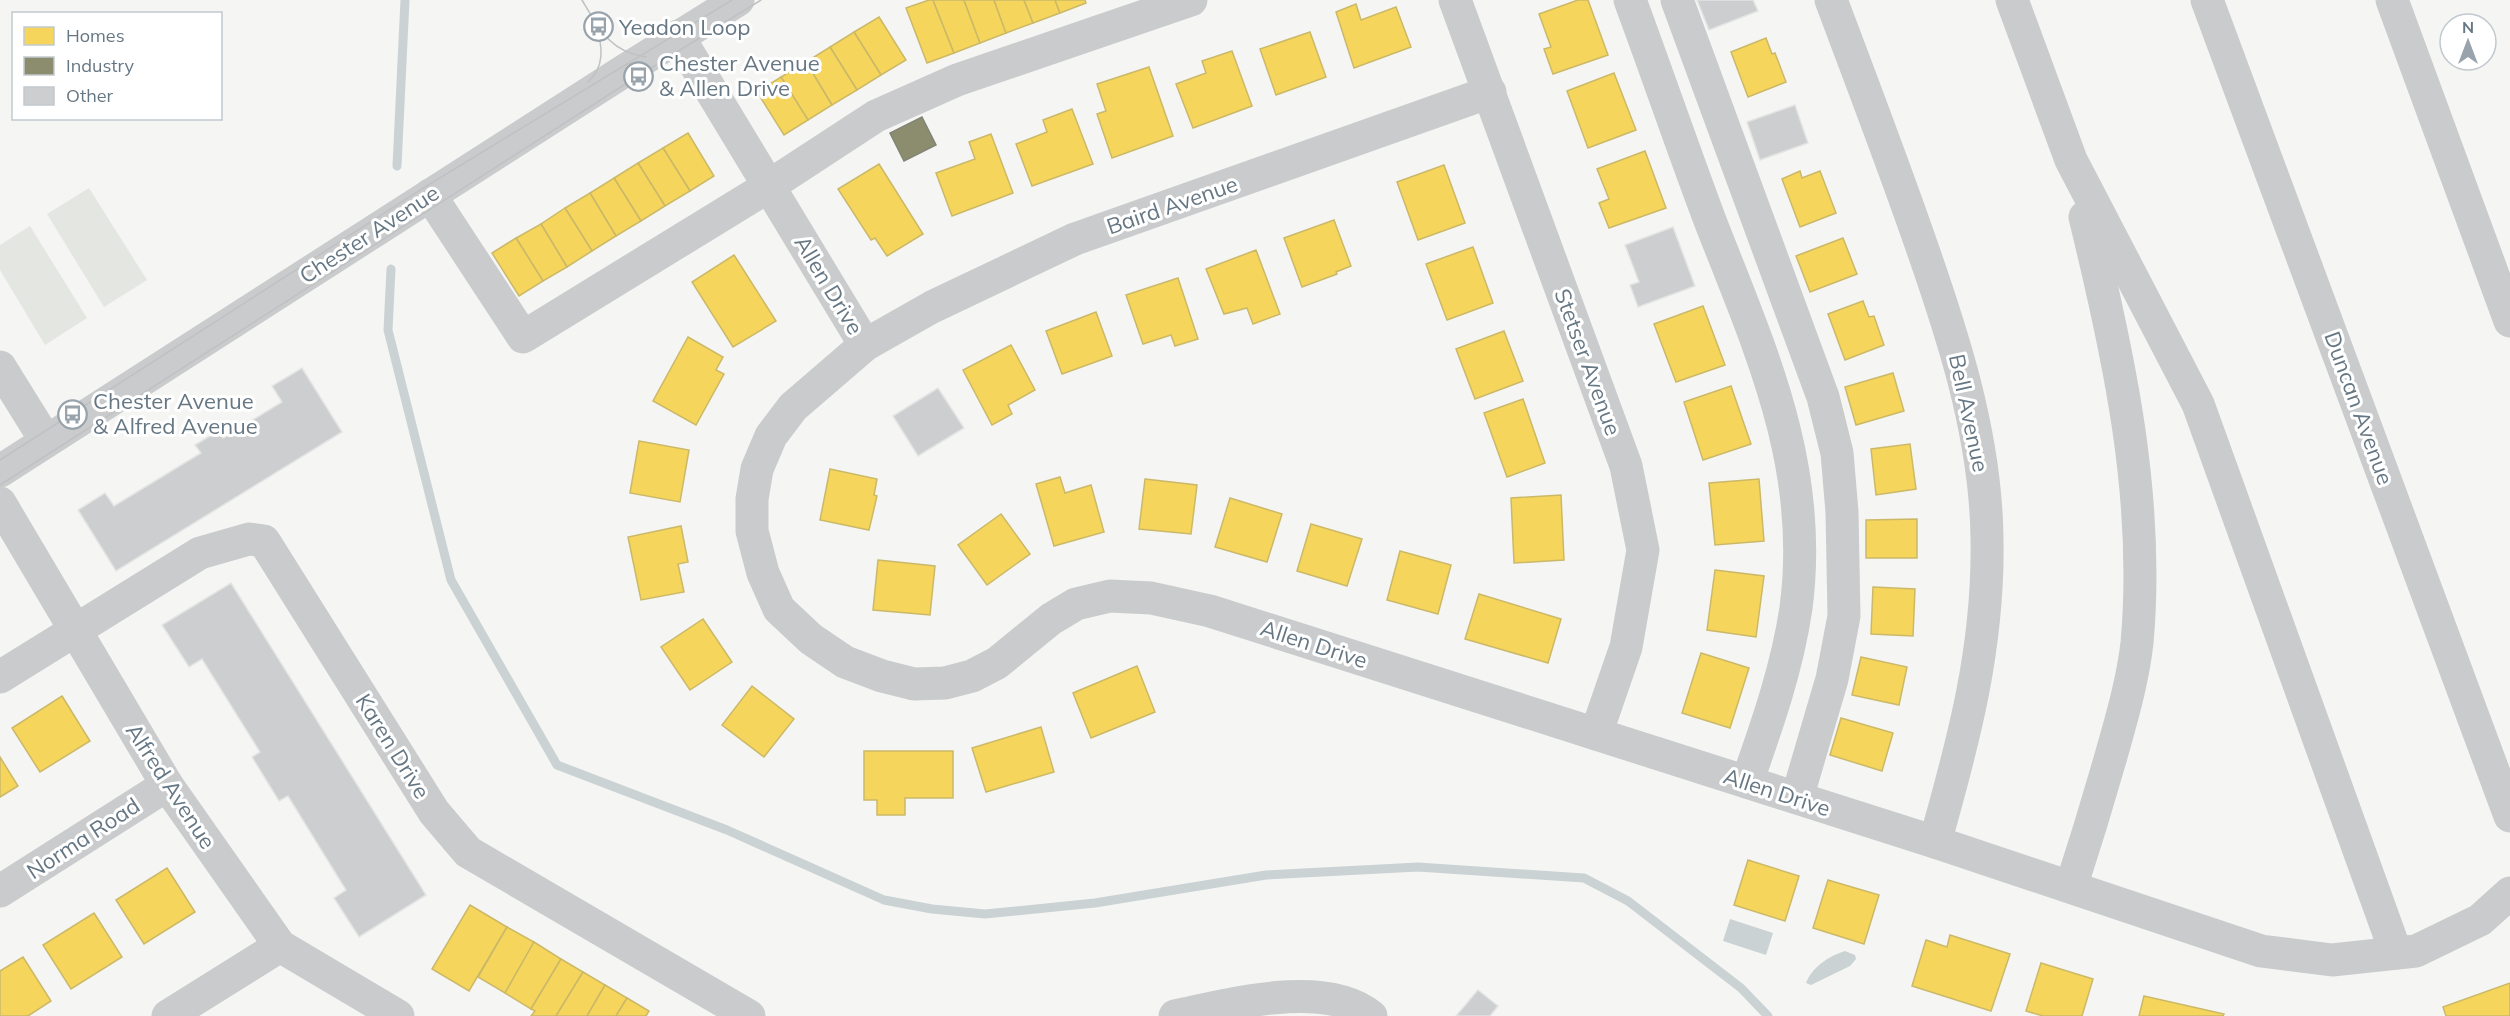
<svg xmlns="http://www.w3.org/2000/svg" width="2510" height="1016" viewBox="0 0 2510 1016" font-family="Mulish,sans-serif">
<rect width="100%" height="100%" fill="#f5f5f4"/>
<g fill="#e4e7e1">
<path d="M89,188l58,92 -43,27 -57,-93z"/>
<path d="M30,226l57,92 -42,27 -45,-75v-25z"/>
</g>
<g fill="#cad2d4">
<path d="M1730,919l43,14 -7,22 -43,-14z"/>
<path d="M1845,951l10,4 1,4 -6,7 -39,19 -5,-2c6,-16 23,-27 39,-32z"/>
</g>
<g fill="#f6d55c" stroke="#cbb968" stroke-width="1.5">
<path d="M929,0h4l21,53 -27,10 -21,-55z"/>
<path d="M933,0h31l16,43 -26,10z"/>
<path d="M964,0h30l12,33 -26,10z"/>
<path d="M994,0h30l9,23 -27,10z"/>
<path d="M1024,0h31l5,13 -27,10z"/>
<path d="M1055,0h30l1,3 -26,10z"/>
<path d="M1578,0h10l20,55 -55,19 -9,-25 7,-2 -12,-33z"/>
<path d="M1356,4l5,16 35,-13 15,40 -57,21 -18,-56z"/>
<path d="M879,17l27,43 -25,15 -27,-43z"/>
<path d="M854,32l27,43 -24,15 -27,-43z"/>
<path d="M1310,32l16,45 -50,18 -16,-46z"/>
<path d="M1766,38l6,16 3,-1 11,29 -38,15 -17,-45z"/>
<path d="M830,47l27,43 -25,15 -26,-43z"/>
<path d="M1232,51l20,55 -59,22 -17,-44 30,-11 -4,-12z"/>
<path d="M806,62l26,43 -24,15 -27,-43z"/>
<path d="M1149,67l24,69 -61,22 -15,-44 9,-3 -9,-27z"/>
<path d="M1614,73l22,57 -48,18 -21,-57z"/>
<path d="M781,77l27,43 -24,15 -27,-43z"/>
<path d="M1072,109l21,55 -61,22 -16,-42 31,-12 -4,-12z"/>
<path d="M688,133l26,43 -24,15 -27,-43z"/>
<path d="M991,134l22,59 -61,23 -16,-43 39,-14 -6,-17z"/>
<path d="M663,148l27,43 -25,15 -27,-43z"/>
<path d="M1645,151l21,57 -57,20 -10,-25 10,-4 -12,-30z"/>
<path d="M638,163l27,43 -24,15 -27,-43z"/>
<path d="M879,164l44,70 -36,22 -12,-18 -4,2 -33,-51z"/>
<path d="M1444,165l21,58 -47,17 -21,-58z"/>
<path d="M1800,171l2,7 18,-7 16,42 -36,14 -18,-48z"/>
<path d="M614,178l27,43 -25,15 -26,-43z"/>
<path d="M590,193l26,43 -24,15 -27,-43z"/>
<path d="M565,208l27,43 -25,16 -26,-43z"/>
<path d="M1334,220l17,46 -15,6 1,2 -35,13 -18,-49z"/>
<path d="M541,224l26,43 -24,14 -27,-43z"/>
<path d="M516,238l27,43 -24,15 -27,-43z"/>
<path d="M1843,238l14,36 -47,18 -14,-36z"/>
<path d="M1473,247l20,56 -46,17 -21,-56z"/>
<path d="M1256,250l24,64 -27,10 -6,-16 -23,6 -18,-45z"/>
<path d="M734,255l42,66 -43,26 -41,-65z"/>
<path d="M1178,278l20,61 -23,7 -4,-11 -28,9 -17,-49z"/>
<path d="M1863,301l6,16 5,-1 10,29 -39,15 -17,-46z"/>
<path d="M1703,306l22,59 -49,17 -22,-58z"/>
<path d="M1096,312l16,44 -50,18 -16,-43z"/>
<path d="M1504,331l19,50 -48,18 -19,-50z"/>
<path d="M688,337l35,20 -7,13 8,4 -28,51 -43,-24z"/>
<path d="M1011,345l24,45 -27,15 4,9 -20,11 -29,-55z"/>
<path d="M1893,373l11,38 -48,14 -11,-38z"/>
<path d="M1731,386l20,58 -48,16 -19,-58z"/>
<path d="M1523,399l22,64 -38,14 -23,-64z"/>
<path d="M639,441l50,9 -9,52 -50,-9z"/>
<path d="M1910,444l6,45 -40,6 -5,-46z"/>
<path d="M830,469l47,10 -3,16 3,1 -8,34 -49,-10z"/>
<path d="M1060,477l5,16 26,-8 13,47 -50,14 -18,-62z"/>
<path d="M1145,479l52,6 -6,49 -52,-5z"/>
<path d="M1759,479l5,62 -49,4 -6,-62z"/>
<path d="M1561,495l3,65 -50,3 -3,-65z"/>
<path d="M1230,498l52,16 -15,48 -52,-15z"/>
<path d="M1001,514l29,40 -43,31 -29,-40z"/>
<path d="M1917,519v39h-51v-38z"/>
<path d="M1311,524l51,15 -15,47 -50,-15z"/>
<path d="M681,526l7,36 -10,2 6,28 -43,8 -13,-63z"/>
<path d="M1400,551l51,14 -13,49 -51,-14z"/>
<path d="M878,560l57,6 -5,49 -57,-5z"/>
<path d="M1715,570l49,6 -8,61 -49,-7z"/>
<path d="M1873,587l42,2 -2,47 -42,-2z"/>
<path d="M1479,594l82,25 -13,44 -83,-24z"/>
<path d="M703,619l29,43 -42,28 -29,-43z"/>
<path d="M1701,653l48,15 -19,60 -48,-15z"/>
<path d="M1861,657l46,10 -8,38 -47,-10z"/>
<path d="M1137,666l18,46 -64,26 -18,-45z"/>
<path d="M752,686l42,33 -30,38 -42,-32z"/>
<path d="M62,696l28,45 -50,31 -28,-44z"/>
<path d="M1841,718l52,15 -11,38 -52,-16z"/>
<path d="M1041,727l13,45 -68,20 -14,-44z"/>
<path d="M864,751h89v47h-48v17h-28v-15h-13z"/>
<path d="M0,757l18,29 -18,11z"/>
<path d="M1748,860l51,16 -14,45 -51,-16z"/>
<path d="M167,868l28,44 -51,32 -28,-44z"/>
<path d="M1828,880l51,15 -15,49 -51,-16z"/>
<path d="M470,905l37,22 -38,64 -37,-22z"/>
<path d="M94,913l28,44 -51,32 -28,-44z"/>
<path d="M507,927l27,15 -29,51 -27,-16z"/>
<path d="M1950,935l60,19 -19,57 -79,-25 14,-46 21,7z"/>
<path d="M534,942l27,17 -30,50 -26,-16z"/>
<path d="M23,957l28,44 -23,15h-28v-45z"/>
<path d="M561,959l22,13 -27,44h-25l4,-5 -4,-2z"/>
<path d="M2041,963l52,16 -11,37h-39l-17,-5z"/>
<path d="M583,972l22,13 -18,31h-31z"/>
<path d="M2510,983v33h-64l-3,-9z"/>
<path d="M605,985l22,13 -11,18h-29z"/>
<path d="M2144,996l80,18 -1,2h-84z"/>
<path d="M627,998l22,13 -3,5h-30z"/>
</g>
<path fill="#8c8c6e" stroke="#818675" stroke-width="1.5" d="M922,117l14,28 -32,16 -14,-28z"/>
<g fill="none" stroke-linecap="round" stroke-linejoin="round">
<g stroke="#cad2d4" stroke-width="9">
<path d="M397,166l8,-166"/>
<path d="M391,269l-3,61 63,250 106,185 170,65 157,70 48,9 53,5 110,-11 171,-28 152,-8 166,11 44,23 113,87 27,28"/>
</g>
</g>
<g fill="#cccecf" stroke="#e4e4e4" stroke-width="1.5">
<path d="M1697,0h56l5,11 -49,19z"/>
<path d="M1795,105l13,38 -48,17 -13,-38z"/>
<path d="M1673,227l22,59 -57,21 -8,-22 9,-3 -14,-37z"/>
<path d="M302,368l40,64 -226,139 -38,-61 27,-17 9,13 87,-53 -6,-8 23,-14 5,7 59,-36 -10,-16z"/>
<path d="M938,388l26,40 -46,28 -25,-40z"/>
<path d="M231,583l195,312 -67,42 -25,-39 12,-8 -58,-94 -9,5 -27,-44 8,-5 -58,-93 -13,8 -27,-42z"/>
<path d="M1478,990l20,16 -8,10h-34z"/>
</g>
<g fill="none" stroke-linecap="round" stroke-linejoin="round">
<g stroke="#cacbcc" stroke-width="33">
<path d="M1455,0l171,466 17,84 -17,97 -30,87"/>
<path d="M1630,0c27,73 52,146 79,218 50,129 106,246 87,390 -9,61 -29,117 -49,174"/>
<path d="M1677,0l146,397 14,56 5,59 2,104 -12,63 -35,119"/>
<path d="M1831,0c29,77 58,153 85,230 35,99 70,203 71,309 2,107 -23,201 -52,303"/>
<path d="M2012,0l59,160 127,244 198,549"/>
<path d="M2207,0l303,816"/>
<path d="M2392,0l118,321"/>
<path d="M678,36l187,309"/>
<path d="M1490,92l-415,147 -143,68 -67,38 -72,62 -22,29 -14,33 -5,30v32l11,42 16,36 32,30 34,23 37,14 32,8 31,-1 27,-7 25,-13 54,-44 25,-15 34,-8 41,2 59,13 725,231 326,109 71,9 84,-9 64,-31 30,-27"/>
<path d="M430,195l93,142 246,-151 107,-70 81,-36 234,-80"/>
<path d="M0,367l46,74"/>
<path d="M0,471l624,-400 114,-71"/>
<path d="M0,503l167,282 113,161 118,70"/>
<path d="M0,677l200,-124 49,-14 15,2 170,271 34,40 281,164"/>
<path d="M2071,887c15,-46 29,-92 42,-138 10,-35 20,-71 24,-106 13,-144 -18,-287 -52,-426"/>
<path d="M0,891l167,-106"/>
<path d="M168,1016l112,-70"/>
<path d="M1175,1016c54,-11 149,-38 196,0"/>
</g>
<g stroke="#bfc1c2" stroke-width="1.5">
<path d="M582,0c17,29 28,52 64,57"/>
<path d="M588,82c16,-14 16,-36 7,-55"/>
<path d="M0,460l425,-273 307,-187"/>
<path d="M0,485l638,-409 123,-76"/>
</g>
</g>
<defs>
<symbol id="bus-ring" viewBox="-11 -11 22 22"><circle r="9.5" fill="#fff" stroke="#98a3ab" stroke-width="1.5"/><path d="M-5-6H5V4H4V6H2V4H-2V6H-4V4H-5ZM-3.5-4V0h7V-4ZM-3.5 1.2v1.5H-2V1.2ZM2 1.2v1.5H3.5V1.2Z" fill="#98a3ab"/></symbol>
</defs>
<g fill-rule="evenodd">
<use href="#bus-ring" x="582" y="10" width="33" height="33"/>
<use href="#bus-ring" x="622" y="60" width="33" height="33"/>
<use href="#bus-ring" x="56" y="398" width="33" height="33"/>
</g>
<g text-anchor="middle" stroke-width="6" stroke-linejoin="round" paint-order="stroke">
<g font-size="22" fill="#667784" stroke="#fff" text-anchor="start">
<text x="619" y="35">Yeadon Loop</text>
<text x="659" y="71">Chester Avenue<tspan x="659" dy="25">&amp; Allen Drive</tspan></text>
<text x="93" y="409">Chester Avenue<tspan x="93" dy="25">&amp; Alfred Avenue</tspan></text>
</g>
<g font-size="22" fill="#667784" stroke="#fff">
<text transform="translate(1172 205) rotate(-19)" y="8">Baird Avenue</text>
<text transform="translate(369 234) rotate(-33)" y="8">Chester Avenue</text>
<text transform="translate(829 285) rotate(59)" y="8">Allen Drive</text>
<text transform="translate(1588 362) rotate(70)" y="8">Stetser Avenue</text>
<text transform="translate(2359 408) rotate(70)" y="8">Duncan Avenue</text>
<text transform="translate(1969 413) rotate(78)" y="8">Bell Avenue</text>
<text transform="translate(1314 644) rotate(18)" y="8">Allen Drive</text>
<text transform="translate(393 746) rotate(58)" y="8">Karen Drive</text>
<text transform="translate(171 786) rotate(57)" y="8">Alfred Avenue</text>
<text transform="translate(1777 792) rotate(18)" y="8">Allen Drive</text>
<text transform="translate(83 838) rotate(-33)" y="8">Norma Road</text>
</g>
</g>
<rect x="12" y="12" width="210" height="108" fill="#ffffff" stroke="#c2c9ce" stroke-width="1.5"/>
<rect x="24" y="27" width="30" height="18" fill="#f6d55c" stroke="#c2c9ce" stroke-width="1.5"/>
<text x="66" y="42" font-size="18" fill="#667784">Homes</text>
<rect x="24" y="57" width="30" height="18" fill="#8c8c6e" stroke="#c2c9ce" stroke-width="1.5"/>
<text x="66" y="72" font-size="18" fill="#667784">Industry</text>
<rect x="24" y="87" width="30" height="18" fill="#cccecf" stroke="#c2c9ce" stroke-width="1.5"/>
<text x="66" y="102" font-size="18" fill="#667784">Other</text>
<g transform="translate(2468 42)"><circle r="28" fill="#ffffff" stroke="#c2c9ce" stroke-width="1.5"/>
<path d="M0-4.5L10 22L0 15L-10 22Z" fill="#98a3ab"/>
<text y="-9" font-size="16" font-weight="bold" text-anchor="middle" fill="#667784">N</text>
</g>
</svg>
